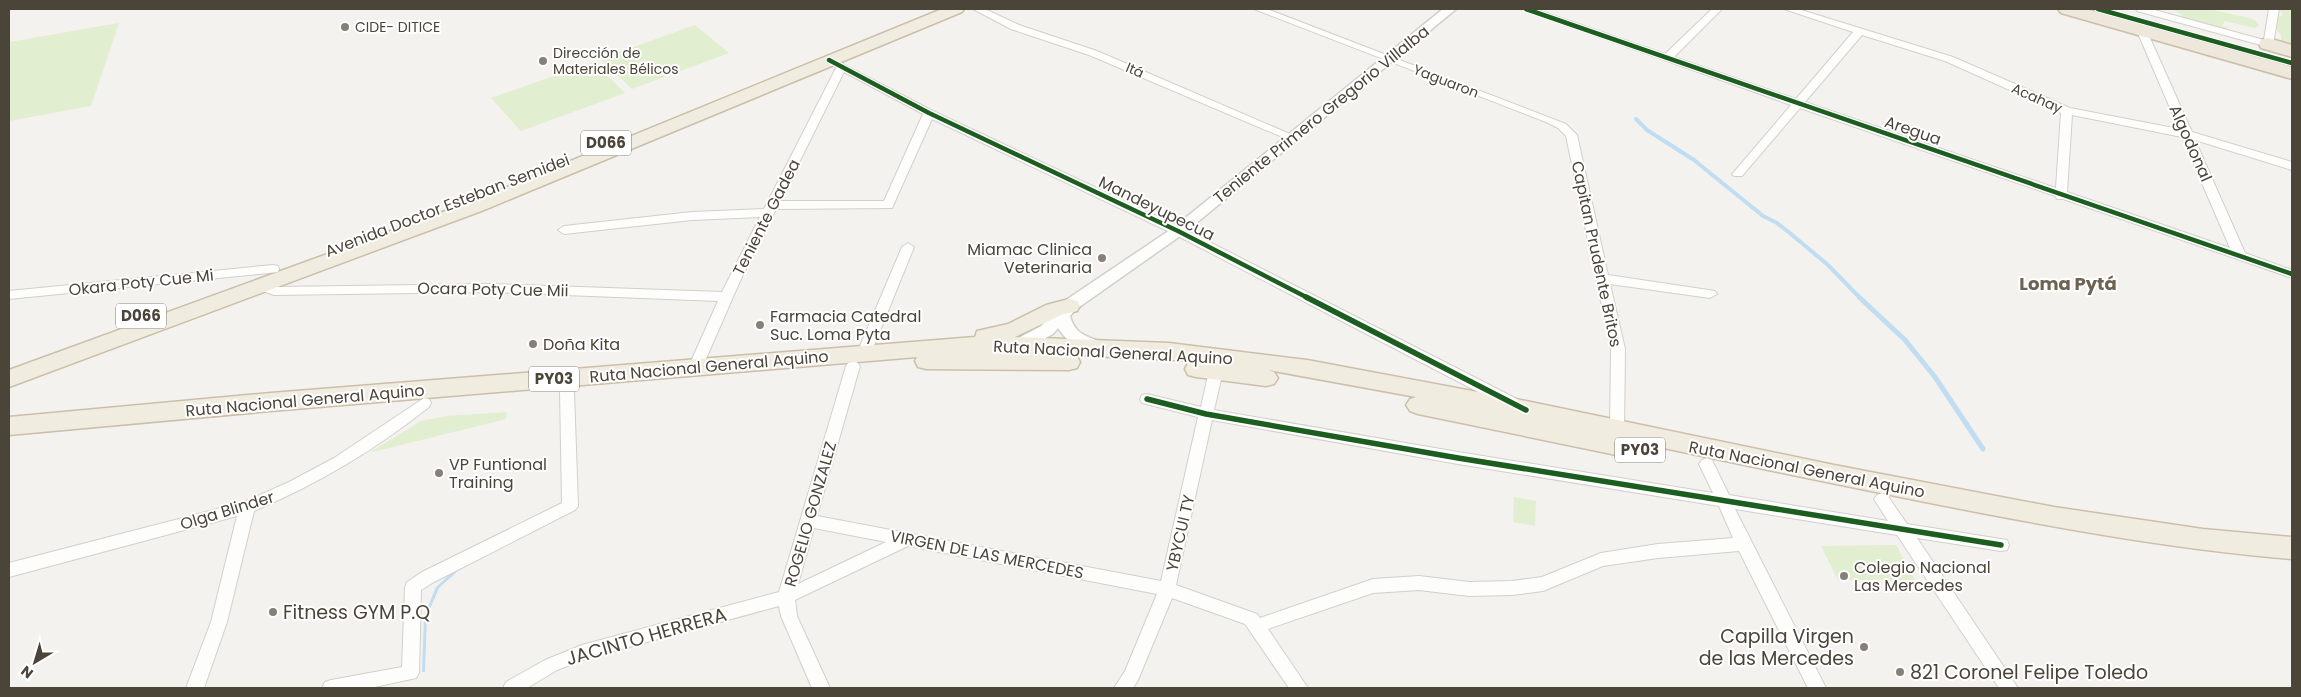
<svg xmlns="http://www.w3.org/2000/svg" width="2301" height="697" viewBox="0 0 2301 697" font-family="Poppins,sans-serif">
<rect width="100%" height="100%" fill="#f4f2ee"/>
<g fill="#e1eecf">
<path d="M2081,9h28l183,52v8z"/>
<path d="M2173,9h38h-2l40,9 6,2 4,6 -5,2 -29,-7 -3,4 6,3 -2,4 -45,-14 1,-3z"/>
<path d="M2279,9h13v36l-11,-4v-6l-9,-10 3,-7 8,-3z"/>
<path d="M119,23l-28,83 -82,15v-79z"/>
<path d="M695,25l34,28 -97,36 -32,-30z"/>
<path d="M594,62l31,31 -104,38 -30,-33z"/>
<path d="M507,412l-1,7 -137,34 52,-32 26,-5z"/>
<path d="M1514,497l22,4 -1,25 -22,-4z"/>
<path d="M1896,545l19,35h-77l-17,-34z"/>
</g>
<path fill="#c0ddf1" d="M457,568l3,1 -21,19 -12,28 -2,56h-3l2,-56 12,-29z"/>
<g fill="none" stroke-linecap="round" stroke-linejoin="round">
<path stroke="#c0ddf1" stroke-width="4" d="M1636,119l11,11 47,30 69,56 14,7 14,11 37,31 32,33"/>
<path stroke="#c0ddf1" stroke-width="5" d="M1859,297l46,43 30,37 48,72"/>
<defs>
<g id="minor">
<path d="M973,9h12l34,16 78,26 200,86 -2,2h-8l-198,-84 -78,-26z"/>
<path d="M1254,9h13l299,115 11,11 31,140 107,16 2,3 -7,4 -100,-14 15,65 -1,81 -2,4h-10l-2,-4 1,-81 -45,-213 -8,-8 -12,-6z"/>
<path d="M1521,9h14l130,45 47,-45h10l-48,48 122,42 57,-67 -69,-23h14l155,48 117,51 109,21 -42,-98 1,-2h8l46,103 100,30v8l-97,-30 50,113 47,17v8l-229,-79h-6l-2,-3 -255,-88 -58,68h-8l-2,-2 2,-2 57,-67zM1862,35l83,26 116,52 -5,75 -251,-86zM2072,115l110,22 48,111 -163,-56z"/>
<path d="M2136,9h15l113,31 5,-31h10l-6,35 -5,3 -131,-36z"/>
<path d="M829,57l104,54 249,117 337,172 2,4 -2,4h-10l-335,-174 -242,-115 -40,89 -116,1 -36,72 -38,87 -2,3h-10l-2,-3 30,-67 -228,-9 -216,3 -19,-7 -2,-3 7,-4 16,6 214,-3 232,8 38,-75 -68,3 -128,14 -6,-4 6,-4 128,-14 72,-3 72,-141 -12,-8zM844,72l79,42 -39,87h-104z"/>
<path d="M908,243l6,4 -43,106 -2,3h-10l-2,-3 45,-106z"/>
<path d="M273,265l5,1 1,3 -1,3 -269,27v-8z"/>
<path d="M853,361l5,2 2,3 -43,150 344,65 37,-164 -56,-14 -2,-4 2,-4 5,-1 54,13 8,-36 2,-4h10l2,4 -9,39 244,42 255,41 -14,-29 3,-4 5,-2 5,2 17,35 159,26 -14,-22 3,-4 5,-2 5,2 20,29 100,16 2,5 -2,5 -6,1 -84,-13 101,150h-19l-102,-153 -162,-26 91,179h-18l-69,-137 -81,7 -55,8 -60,25 -31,4 -43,1 -50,-6 -46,3 -105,36 40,59h-19l-44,-64 -73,-26 -34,82 -5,8h-19l11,-17 32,-77 -249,-48 -113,54 2,16 33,72h-18l-31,-72 -2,-10 -194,53 -28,11 -30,18h-24l3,-6 39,-22 37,-15 197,-53 67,-226 2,-3zM1212,420l246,44 261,42 14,32 -75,6 -57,9 -59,24 -30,4 -43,1 -50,-6 -46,3 -113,39 -3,-4 -81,-29zM814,528l72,14 -88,42z"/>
<path d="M567,386l5,1 2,4 4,115 -3,4 -141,72 -13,8 -2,83 -3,5 -46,10h-48l3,-6 6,-2 71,-13 3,-80 2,-5 15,-10 140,-69 -2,-112 2,-4z"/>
<path d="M424,398l5,1 2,4 -2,4c-54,43 -111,77 -175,104l-27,111 -23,66h-18l25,-66 26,-106 -228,61v-14l235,-61 45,-20 45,-24z"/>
</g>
<path id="tertiary" d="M1443,9h13l-273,225 -108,76 -5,6c7,26 27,18 35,32l-2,4c-17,5 -37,-11 -45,-24l-5,6 -32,17 -6,2 -6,-2 -2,-4 2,-4 32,-17 22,-24 110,-74z"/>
<g id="trunk">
<path d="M942,9h22l-2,3 -478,198 -475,177v-17l461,-168z"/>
<path d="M1069,299l8,2 3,5 -3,5 -16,4 -46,22 154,6 138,17 219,41 308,64 220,42 149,22 89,8v22c-109,-9 -218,-28 -326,-49 -109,-21 -217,-44 -326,-67l3,6 -3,6 -9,3 -213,-44 -8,-3 -4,-6 4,-6 6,-2 -148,-27 6,2 4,6 -4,6 -8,2 -70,-9 -8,-2 -3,-6 3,-6 6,-2 -122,-6 5,1 3,6 -3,6 -8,2 -143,-1 -8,-2 -3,-6 2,-4 -646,54 -262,24v-18l262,-24 704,-56 2,-6 31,-7 38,-19z"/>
</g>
<g id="motorway">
<path d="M2058,9h28l206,58v12l-231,-66z"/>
<path d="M2268,38l24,7v12l-31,-9 -2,-4 2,-4z"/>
</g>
</defs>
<use href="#minor" stroke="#d2d0cb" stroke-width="2"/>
<use href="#tertiary" stroke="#d2d0cb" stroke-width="3"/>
<use href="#trunk" stroke="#ccbfa9" stroke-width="3"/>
<use href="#motorway" stroke="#ccbfa9" stroke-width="3"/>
<use href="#minor" fill="#fdfdfc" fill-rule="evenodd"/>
<use href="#tertiary" fill="#fdfdfc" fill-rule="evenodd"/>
<use href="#trunk" fill="#f0ece0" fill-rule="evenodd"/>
<use href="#motorway" fill="#ede8db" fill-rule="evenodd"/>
<defs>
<g id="cycleway-far1">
<path d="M1526,9l766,265"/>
<path d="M2098,9l194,54"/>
<path d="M829,60l100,53 249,118 130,67"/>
</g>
<g id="cycleway">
<path d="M1306,297l220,113"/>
<path d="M1147,399l59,15 252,44 543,87"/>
</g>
</defs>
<use href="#cycleway-far1" stroke="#fff" stroke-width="7"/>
<use href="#cycleway" stroke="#fff" stroke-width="9"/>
<use href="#cycleway-far1" stroke="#1b5e20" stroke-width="4.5"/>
<use href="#cycleway" stroke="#1b5e20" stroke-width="5.5"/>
</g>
<g fill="#868178" stroke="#fff" stroke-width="2">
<circle cx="345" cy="27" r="5"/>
<circle cx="543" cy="61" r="5"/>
<circle cx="1102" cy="258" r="5"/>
<circle cx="760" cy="325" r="5"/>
<circle cx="533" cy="344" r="5"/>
<circle cx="439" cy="473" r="5"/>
<circle cx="1844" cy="576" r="5"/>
<circle cx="273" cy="612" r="5"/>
<circle cx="1864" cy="647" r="5"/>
<circle cx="1900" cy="672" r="5"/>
</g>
<g text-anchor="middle" stroke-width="4" stroke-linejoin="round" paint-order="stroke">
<g font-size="14" fill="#4b4439" stroke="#fff" text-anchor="start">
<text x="355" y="32">CIDE- DITICE</text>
<text x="553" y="58">Dirección de<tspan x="553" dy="16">Materiales Bélicos</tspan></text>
</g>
<g font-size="14" fill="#4b4439" stroke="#fff">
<text transform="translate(1135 70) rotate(23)" y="5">Itá</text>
<text transform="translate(1446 81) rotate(21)" y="5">Yaguaron</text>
<text transform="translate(2037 98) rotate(24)" y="5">Acahay</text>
</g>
<g fill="#fff" stroke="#817c74" stroke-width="1">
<rect x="581" y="130.5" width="50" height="25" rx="4"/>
<rect x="116" y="303.5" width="50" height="25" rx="4"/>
<rect x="529" y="366.5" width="50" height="25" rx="4"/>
<rect x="1615" y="437.5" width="50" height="25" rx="4"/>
</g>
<g font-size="15" font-weight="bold" fill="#4b4439">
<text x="606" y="148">D066</text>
<text x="141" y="321">D066</text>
<text x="554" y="384">PY03</text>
<text x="1640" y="455">PY03</text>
</g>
<g font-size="16" fill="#4b4439" stroke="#fff">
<text transform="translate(1321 114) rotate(-39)" y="6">Teniente Primero Gregorio Villalba</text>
<text transform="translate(1913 130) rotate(19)" y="6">Aregua</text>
<text transform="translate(2191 143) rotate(66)" y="6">Algodonal</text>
<text transform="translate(447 205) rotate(-21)" y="6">Avenida Doctor Esteban Semidei</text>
<text transform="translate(1157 208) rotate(26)" y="6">Mandeyupecua</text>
<text transform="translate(766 217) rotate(-63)" y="6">Teniente Gadea</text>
<text transform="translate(1597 254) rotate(78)" y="6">Capitan Prudente Britos</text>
<text transform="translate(141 282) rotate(-6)" y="6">Okara Poty Cue Mi</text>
<text transform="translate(493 289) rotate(1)" y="6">Ocara Poty Cue Mii</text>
<text transform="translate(1113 352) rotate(3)" y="6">Ruta Nacional General Aquino</text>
<text transform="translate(709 366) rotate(-5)" y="6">Ruta Nacional General Aquino</text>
<text transform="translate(305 400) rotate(-5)" y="6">Ruta Nacional General Aquino</text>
<text transform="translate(1807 469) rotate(11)" y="6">Ruta Nacional General Aquino</text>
<text transform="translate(227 510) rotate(-17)" y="6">Olga Blinder</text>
<text transform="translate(810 514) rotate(-74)" y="6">ROGELIO GONZALEZ</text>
<text transform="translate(1180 533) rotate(-77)" y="6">YBYCUI TY</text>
<text transform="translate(987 554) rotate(11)" y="6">VIRGEN DE LAS MERCEDES</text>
</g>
<g font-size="16" fill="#4b4439" stroke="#fff" text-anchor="start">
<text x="1092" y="255" text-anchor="end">Miamac Clinica<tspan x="1092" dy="18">Veterinaria</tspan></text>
<text x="770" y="322">Farmacia Catedral<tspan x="770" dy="18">Suc. Loma Pyta</tspan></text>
<text x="543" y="350">Doña Kita</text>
<text x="449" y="470">VP Funtional<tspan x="449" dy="18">Training</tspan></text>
<text x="1854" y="573">Colegio Nacional<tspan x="1854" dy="18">Las Mercedes</tspan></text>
</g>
<g font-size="18" font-weight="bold" fill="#6e6250" stroke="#fff">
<text x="2068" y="290">Loma Pytá</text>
</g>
<g font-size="19" fill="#4b4439" stroke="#fff" text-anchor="start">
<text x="283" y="619">Fitness GYM P.Q</text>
<text x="1854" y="643" text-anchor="end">Capilla Virgen<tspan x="1854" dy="22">de las Mercedes</tspan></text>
<text x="1910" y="679">821 Coronel Felipe Toledo</text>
</g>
<g font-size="19" fill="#4b4439" stroke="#fff">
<text transform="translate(646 636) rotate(-16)" y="7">JACINTO HERRERA</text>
</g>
</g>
<rect width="2301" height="697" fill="none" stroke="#4b4439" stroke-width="20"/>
<g transform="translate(35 662) rotate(218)" stroke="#ffffff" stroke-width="4" paint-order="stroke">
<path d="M0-4L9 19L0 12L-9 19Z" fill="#4b4439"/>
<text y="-8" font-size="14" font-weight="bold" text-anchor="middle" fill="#4b4439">N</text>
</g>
</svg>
